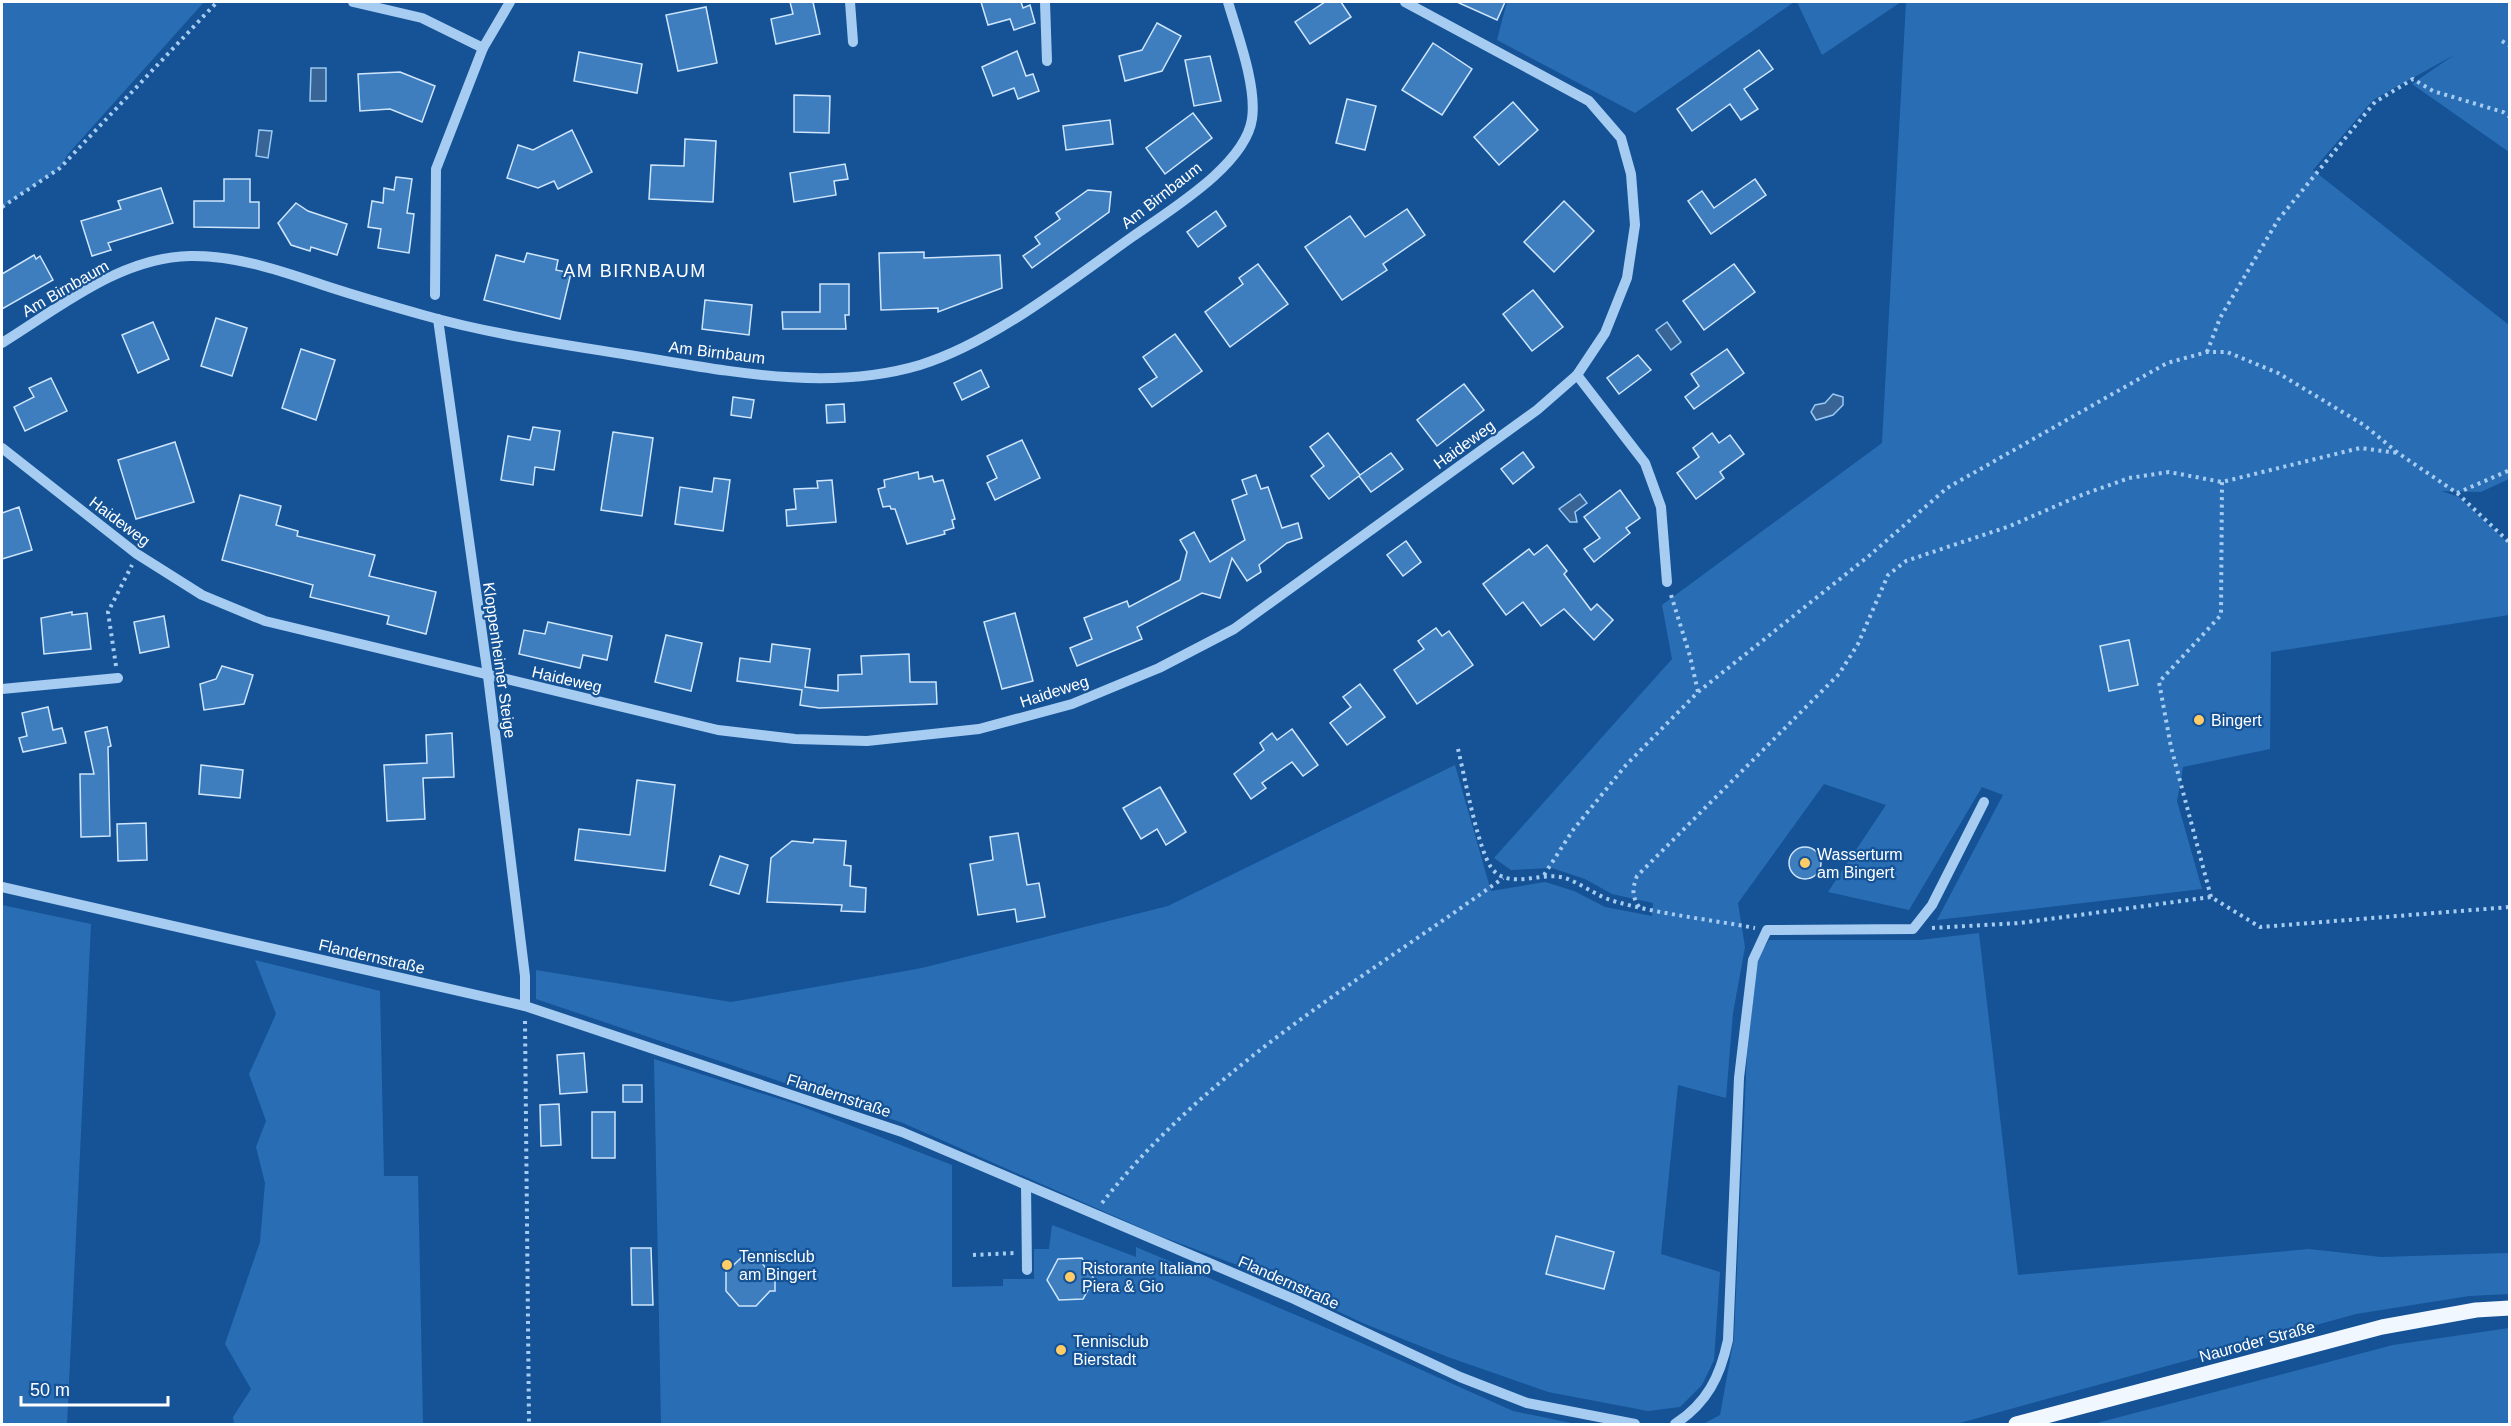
<svg xmlns="http://www.w3.org/2000/svg" width="2511" height="1426" viewBox="0 0 2511 1426" font-family="Arial,sans-serif">
<rect width="100%" height="100%" fill="#155396"/>
<g fill="#296eb5">
<path d="M2,2h202l-136,152 -8,14 -58,39z"/>
<path d="M1507,2h287l-159,111 -138,-73z"/>
<path d="M1797,2h104l-79,53z"/>
<path d="M1906,2h603v150l-97,-68 42,-29 -81,45 -60,70 196,155v154l-28,13 -40,-1 18,6 50,47v71l-238,37 -1,97 -87,18 -6,34 25,88 -265,31 66,-125 -21,-8 -73,123 -81,-18 58,-87 -62,-21 -86,119 7,44 -12,66 -7,85 -48,-13 -17,169 59,18 -6,88 -12,25 -22,22 -32,4 -100,-19 -100,-35 -83,-33 -120,-56 -90,-34 -252,-111 -367,-124v-29l195,32 191,-34 246,-62 287,-141 36,126 54,-9 29,9 31,16 47,9 1,-13 -41,-9 -27,-15 -33,-11 -41,2 -17,-12 178,-199 -10,-54 220,-162z"/>
<path d="M2,905l89,19 -24,500h-65z"/>
<path d="M1979,933l39,342 291,-26 72,8 128,-4v41l-40,2 -113,18 -400,110h-253l17,-9 14,-77 13,-285 11,-94 11,-19h151z"/>
<path d="M255,960l125,31 4,185h34l5,248h-189l-1,-7 18,-28 -26,-45 35,-102 5,-59 -9,-36 10,-26 -17,-47 27,-60z"/>
<path d="M654,1059l144,46 154,60v122l51,-1v-7h31v-30h15l3,-24 84,32v-10l221,94 156,70 63,13h-915z"/>
<path d="M2509,1328v96h-416l300,-79z"/>
</g>
<g fill="#396596" stroke="#99c8f4" stroke-width="1.5">
<path d="M311,68h15v33h-16z"/>
<path d="M259,130l13,1 -4,27 -12,-2z"/>
<path d="M1667,322l14,20 -10,8 -15,-20z"/>
<path d="M1833,394l10,3v8l-10,10 -17,5 -5,-8 4,-7 10,-2z"/>
<path d="M1580,494l7,9 -12,9 2,10h-7l-11,-13z"/>
</g>
<g fill="#3e7dbe" stroke="#cee5fc" stroke-width="1.5">
<path d="M790,2h23l7,32 -44,10 -5,-25 22,-5z"/>
<path d="M981,2h40l2,6 7,-3 5,18 -21,7 -4,-11 -22,6z"/>
<path d="M1325,2h16l10,15 -41,27 -15,-22z"/>
<path d="M1457,2h48l-8,18z"/>
<path d="M706,7l11,56 -39,8 -12,-56z"/>
<path d="M1157,23l24,13 -19,35 -37,10 -6,-25 23,-6z"/>
<path d="M1433,43l39,26 -30,46 -40,-25z"/>
<path d="M1759,50l14,19 -29,20 14,20 -17,11 -11,-16 -38,27 -15,-22z"/>
<path d="M1017,51l9,25 7,-2 6,17 -21,8 -4,-11 -21,8 -11,-29z"/>
<path d="M579,52l63,12 -5,29 -63,-12z"/>
<path d="M1210,56l11,45 -27,5 -9,-46z"/>
<path d="M400,72l35,14 -13,36 -32,-13 -30,2 -2,-37z"/>
<path d="M794,95l36,1 -1,37 -35,-1z"/>
<path d="M1347,99l29,7 -11,44 -29,-7z"/>
<path d="M1513,102l25,28 -39,35 -25,-28z"/>
<path d="M1193,113l19,25 -47,36 -19,-26z"/>
<path d="M1110,120l3,24 -47,6 -3,-24z"/>
<path d="M572,130l20,42 -34,17 -4,-8 -16,7 -31,-10 11,-33 15,5z"/>
<path d="M685,139l31,2 -3,61 -64,-3 2,-34 33,1z"/>
<path d="M845,164l3,15 -14,2 2,14 -42,7 -4,-29z"/>
<path d="M396,177l16,2 -5,34 7,1 -5,39 -31,-5 3,-19 -13,-2 4,-26 11,2 1,-15 10,2z"/>
<path d="M224,179h26v23h9v26l-65,-1v-26h30z"/>
<path d="M1755,179l11,16 -55,39 -23,-33 14,-10 12,17z"/>
<path d="M161,188l12,35 -65,20 3,7 -19,6 -11,-35 40,-12 -3,-8z"/>
<path d="M1088,190l23,2 -2,20 -77,56 -9,-12 17,-12 -5,-7 25,-18 -4,-6z"/>
<path d="M1564,201l30,30 -40,41 -30,-30z"/>
<path d="M296,203l12,8 39,13 -10,31 -26,-8 -1,4 -19,-6 -13,-22z"/>
<path d="M1407,209l18,26 -42,29 4,6 -45,30 -37,-53 45,-31 15,21z"/>
<path d="M1216,211l10,15 -28,21 -11,-15z"/>
<path d="M924,252v6l76,-3 2,33 -64,24v-4l-57,2 -2,-57z"/>
<path d="M527,253l31,7 -2,10 15,3 -11,46 -76,-19 12,-45 28,7z"/>
<path d="M34,255l2,4 4,-3 13,24 -51,29v-35z"/>
<path d="M1258,264l30,40 -58,43 -25,-35 38,-28 -4,-6z"/>
<path d="M1734,264l21,28 -51,38 -21,-29z"/>
<path d="M820,284h29v31h-4l1,14h-63l-1,-17h38z"/>
<path d="M1533,290l30,37 -31,24 -29,-37z"/>
<path d="M705,300l47,5 -3,30 -47,-6z"/>
<path d="M216,318l31,10 -15,48 -31,-10z"/>
<path d="M153,322l16,37 -31,14 -16,-38z"/>
<path d="M1175,334l27,37 -50,36 -13,-18 18,-12 -14,-20z"/>
<path d="M301,349l34,11 -19,60 -34,-12z"/>
<path d="M1727,349l17,24 -50,36 -9,-12 14,-11 -8,-12z"/>
<path d="M1638,355l13,15 -32,24 -12,-16z"/>
<path d="M981,370l8,17 -27,13 -8,-17z"/>
<path d="M51,378l16,33 -42,20 -11,-24 20,-10 -5,-9z"/>
<path d="M1464,384l20,26 -47,36 -20,-26z"/>
<path d="M733,397l21,3 -3,18 -20,-3z"/>
<path d="M844,404l1,18 -18,1 -1,-18z"/>
<path d="M533,427l27,4 -6,39 -19,-3 -2,18 -32,-5 7,-44 22,4z"/>
<path d="M613,432l40,6 -11,78 -41,-6z"/>
<path d="M1328,433l32,42 31,-22 12,16 -32,23 -12,-16 -30,23 -18,-23 13,-10 -14,-19z"/>
<path d="M1712,433l7,10 11,-8 14,19 -24,18 4,6 -28,21 -19,-26 22,-16 -6,-9z"/>
<path d="M1022,440l18,38 -45,22 -8,-17 10,-5 -10,-22z"/>
<path d="M175,442l19,60 -58,17 -18,-59z"/>
<path d="M1523,452l11,15 -21,17 -12,-15z"/>
<path d="M918,472l1,7 13,-3 2,6 9,-2 12,39 -3,1 2,8 -10,3 1,3 -38,10 -12,-35h-4l-1,-3 -7,1 -5,-18 7,-2 -1,-7z"/>
<path d="M1256,475l5,14 7,-2 14,41 16,-5 4,15 -15,5 -28,22 2,7 -14,9 -15,-23 -12,40 -18,-5 -65,34 5,12 -65,27 -7,-18 22,-9 -8,-21 43,-17 2,6 51,-27 7,-28 -7,-12 14,-8 16,30 35,-22 -13,-40 15,-6 -5,-14z"/>
<path d="M714,478l16,2 -7,51 -48,-7 5,-37 32,5z"/>
<path d="M832,480l4,42 -49,4 -1,-16 10,-1 -2,-20 24,-1 -1,-7z"/>
<path d="M1620,490l20,28 -14,10 4,5 -36,29 -10,-13 16,-11 -16,-21z"/>
<path d="M240,495l41,11 -5,19 22,6 -1,5 78,19 -6,21 67,16 -10,42 -39,-10 2,-8 -79,-19 3,-12 -91,-25z"/>
<path d="M19,507l13,43 -30,9v-46z"/>
<path d="M1406,541l15,21 -18,14 -16,-21z"/>
<path d="M1547,545l20,26 -3,3 27,36 6,-6 16,16 -19,20 -30,-31 -23,17 -18,-24 -17,13 -23,-31 46,-35 5,6z"/>
<path d="M72,612v3l15,-2 4,36 -47,5 -3,-36z"/>
<path d="M1015,613l18,68 -31,8 -18,-67z"/>
<path d="M164,616l5,31 -29,6 -6,-31z"/>
<path d="M548,622l64,14 -5,24 -24,-5 -3,13 -61,-14 5,-24 21,4z"/>
<path d="M1436,628l6,8 7,-5 24,34 -56,39 -23,-34 30,-21 -6,-8z"/>
<path d="M666,635l36,8 -11,48 -36,-9z"/>
<path d="M2129,640l9,45 -29,6 -9,-45z"/>
<path d="M772,644l38,5 -5,38 33,4v-16l24,-1 -1,-18 48,-2 1,28h26l1,22 -118,4 -19,-3 2,-15 -65,-9 3,-23 30,4z"/>
<path d="M222,666l31,9 -9,29 -40,6 -4,-26 16,-5z"/>
<path d="M1360,684l25,33 -38,28 -17,-22 21,-16 -8,-10z"/>
<path d="M48,707l5,23 9,-2 4,15 -43,9 -4,-14 8,-2 -5,-23z"/>
<path d="M107,727l4,19 -3,1 2,89 -29,1 -1,-63h14l-9,-42z"/>
<path d="M1292,729l26,36 -15,11 -11,-14 -30,21 4,5 -15,11 -17,-25 30,-24 -4,-7 12,-10 5,7z"/>
<path d="M452,733l2,44 -31,1 2,41 -38,2 -3,-56 43,-2 -1,-28z"/>
<path d="M201,765l42,5 -3,28 -41,-4z"/>
<path d="M637,780l38,5 -10,86 -90,-11 4,-31 51,6z"/>
<path d="M1160,787l26,45 -20,13 -9,-16 -16,10 -18,-31z"/>
<path d="M146,823l1,37 -29,1 -1,-37z"/>
<path d="M1018,833l9,52 12,-2 6,34 -28,5 -2,-13 -37,6 -8,-51 23,-4 -3,-23z"/>
<path d="M814,839l32,2 -2,24 7,1 -1,20 16,2 -1,24 -24,-1 1,-6 -75,-3 4,-44 21,-17 21,2z"/>
<circle cx="1805" cy="863" r="16"/>
<path d="M720,856l28,9 -9,29 -29,-9z"/>
<path d="M584,1053l3,39 -27,2 -3,-39z"/>
<rect x="623" y="1085" width="19" height="17"/>
<path d="M559,1104l2,41 -20,1 -1,-41z"/>
<rect x="592" y="1112" width="23" height="46"/>
<path d="M1556,1236l58,16 -10,37 -58,-15z"/>
<path d="M631,1248h20l2,57h-21z"/>
<path d="M741,1258h17l11,14h6v19h-5l-14,15h-17l-13,-15v-19z"/>
<path d="M1082,1258l12,21 -11,20 -24,1 -12,-20 11,-21z"/>
</g>
<g fill="none" stroke-linecap="round" stroke-linejoin="round">
<g stroke="#a7ccf2" stroke-width="4" stroke-dasharray="3 4.5" stroke-linecap="butt">
<path d="M2502,41l8,5"/>
<path d="M2,207l58,-39 157,-166"/>
<path d="M2207,352l13,-34 58,-98 97,-118 38,-23 20,12 70,21 7,5"/>
<path d="M2457,493l53,-23"/>
<path d="M1671,595l19,61 8,36"/>
<path d="M116,666l-8,-54 24,-47"/>
<path d="M1458,749c6,24 21,108 36,122 18,18 48,0 71,7 15,5 29,16 45,22 47,14 97,19 145,28"/>
<path d="M1544,875l29,-45 53,-65 72,-73 172,-137 77,-67 220,-125 40,-11h20l51,21 86,52 34,28 59,40 53,50"/>
<path d="M2211,897l-40,-150 -12,-65 62,-67 1,-133"/>
<path d="M1639,907c-7,-11 -7,-18 -2,-31l202,-202 19,-30 30,-69 18,-14 104,-35 69,-30 50,-18 40,-6 53,10 138,-34 38,5"/>
<path d="M1932,928l88,-5 191,-26 49,30 250,-20"/>
<path d="M525,1021l4,403"/>
<path d="M1102,1203c107,-137 263,-225 401,-325"/>
<path d="M973,1255l41,-2"/>
</g>
<g stroke="#a7ccf2" stroke-width="10">
<path d="M353,2l69,16 61,30"/>
<path d="M850,2l3,40"/>
<path d="M1045,2l2,59"/>
<path d="M435,295l1,-126 47,-121 27,-46"/>
<path d="M438,319l50,357 37,300v30"/>
<path d="M2,343c57,-35 118,-86 188,-87 48,-1 94,16 139,31 31,10 62,19 94,28 66,19 138,29 206,40 94,15 197,38 291,10 72,-22 150,-84 212,-128 36,-26 113,-71 120,-118 5,-33 -15,-86 -24,-117"/>
<path d="M1577,375l68,88 16,44 6,75"/>
<path d="M2,448l135,106 65,41 63,26 453,109 77,9 72,2 112,-12 93,-25 87,-36 75,-39 303,-219 40,-35 28,-42 22,-55 8,-53 -4,-51 -10,-36 -32,-37 -184,-99"/>
<path d="M2,689l116,-11"/>
<path d="M2,887l523,119 377,126 392,167 166,78 67,26 108,21"/>
<path d="M1026,1185l1,85"/>
<path d="M1675,1424c32,-21 45,-47 53,-84l11,-262 14,-118 14,-30 146,-1 19,-24 52,-103"/>
</g>
<path stroke="#f1f7ff" stroke-width="15" d="M2016,1424l366,-97 94,-17 34,-2"/>
</g>
<g fill="#ffcc67" stroke="#155396" stroke-width="2">
<circle cx="2199" cy="720" r="6"/>
<circle cx="1805" cy="863" r="6"/>
<circle cx="727" cy="1265" r="6"/>
<circle cx="1070" cy="1277" r="6"/>
<circle cx="1061" cy="1350" r="6"/>
</g>
<g text-anchor="middle" stroke-width="4.5" stroke-linejoin="round" paint-order="stroke">
<g font-size="16" fill="#fff" stroke="#155396">
<text transform="translate(1161 195) rotate(-38)" y="6">Am Birnbaum</text>
<text transform="translate(65 288) rotate(-30)" y="6">Am Birnbaum</text>
<text transform="translate(717 352) rotate(7)" y="6">Am Birnbaum</text>
<text transform="translate(1464 444) rotate(-36)" y="6">Haideweg</text>
<text transform="translate(120 521) rotate(37)" y="6">Haideweg</text>
<text transform="translate(500 660) rotate(82)" y="6">Kloppenheimer Steige</text>
<text transform="translate(567 679) rotate(13)" y="6">Haideweg</text>
<text transform="translate(1054 691) rotate(-18)" y="6">Haideweg</text>
<text transform="translate(372 956) rotate(13)" y="6">Flandernstraße</text>
<text transform="translate(839 1095) rotate(18)" y="6">Flandernstraße</text>
<text transform="translate(1289 1282) rotate(24)" y="6">Flandernstraße</text>
<text transform="translate(2257 1341) rotate(-15)" y="6">Nauroder Straße</text>
</g>
<g font-size="16" fill="#fff" stroke="#155396" text-anchor="start">
<text x="2211" y="726">Bingert</text>
<text x="1817" y="860">Wasserturm<tspan x="1817" dy="18">am Bingert</tspan></text>
<text x="739" y="1262">Tennisclub<tspan x="739" dy="18">am Bingert</tspan></text>
<text x="1082" y="1274">Ristorante Italiano<tspan x="1082" dy="18">Piera &amp; Gio</tspan></text>
<text x="1073" y="1347">Tennisclub<tspan x="1073" dy="18">Bierstadt</tspan></text>
</g>
<g font-size="18" letter-spacing="1.5" fill="#fff" stroke="#155396">
<text x="635" y="277">AM BIRNBAUM</text>
</g>
</g>
<rect width="2511" height="1426" fill="none" stroke="#ffffff" stroke-width="6"/>
<path d="M21 1396v9h147v-9" fill="none" stroke="#ffffff" stroke-width="3"/>
<text x="30" y="1396" font-size="18" fill="#ffffff" stroke="#155396" stroke-width="4.5" paint-order="stroke">50 m</text>
</svg>
